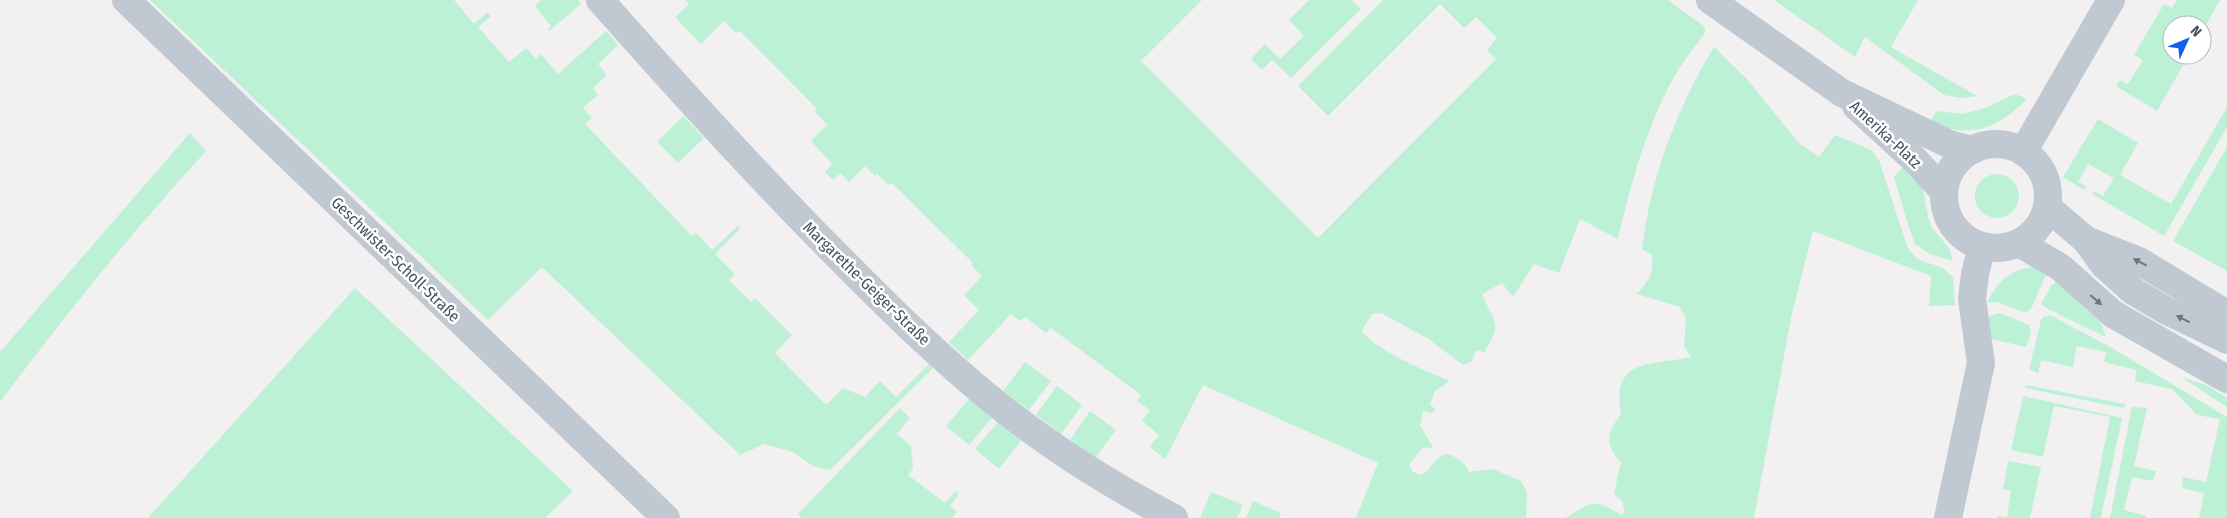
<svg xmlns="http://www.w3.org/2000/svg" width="2227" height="518" viewBox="0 0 2227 518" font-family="'Fira Sans Condensed',sans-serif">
<rect width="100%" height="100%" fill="#f2f0f0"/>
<g fill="#bdf1d5">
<path d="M150,0h304l20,24 14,-12 3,4 -13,11 31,35 17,-14 10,11 5,-5 17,20 48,-43 12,14 -20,19 9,11 -14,13 5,7 -15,13 9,10 -7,6 107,112 4,-3 16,17 26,-24 2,3 -25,25 20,20 -6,6 22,22 4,-4 37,37 -17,18 51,52 17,-17 22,9 15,-16 16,16 33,-33 4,4 -103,102 -17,-4 -20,-14 -29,-8 -24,11 -198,-188 -54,53z"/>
<path d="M541,0h37l3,4 -32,27 -1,-2 3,-3 -16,-20z"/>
<path d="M685,0h517l-61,61 177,177 178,-179 -9,-9 10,-12 -21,-21 -12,11 -24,-24 -112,112 -30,-30 85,-86h285l37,27v6c-10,14 -22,28 -31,44 -28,51 -43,106 -56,162l-38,-20 -21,54 -25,-9 -21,33 -11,-14 -20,11c12,30 22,27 2,58l-8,-2 -5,12 -8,3 -36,-27 -46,-25 -9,1 -10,16c8,18 68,43 88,51l-15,10 -5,13 6,6 -5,3 -8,-2 -3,14 14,24 -11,-2 -14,18 4,7 8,3c10,-5 12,-14 20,-19 9,-6 26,8 28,16l24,-3 28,12 6,12 -1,25h-170l22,-55 -175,-78 -38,74 -15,-12 9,-12 -17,-14 8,-11 -13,-9 4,-6 -90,-67 -5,5 -21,-16 -5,4 -9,-7 -43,46 -19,-18 30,-32 -15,-15 18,-19 -11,-11 2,-2 -81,-80 -3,2 -12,-11 -2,2 -10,-10 -16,16 -8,-9 -8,7 -8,-8 7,-8 -21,-23 16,-16 -12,-13 2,-3 -77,-78 -4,2 -12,-12 -23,23 -26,-27 14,-13z"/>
<path d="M1309,0h43l9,9 -70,69 -19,-18 -10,10 -11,-11 14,-15 15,15 24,-23 -15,-16z"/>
<path d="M1774,0h144l-27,47 86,49 -15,2 -18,-3 -79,-58 -10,20z"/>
<path d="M2177,0h43l-18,32v-7h-30v30h17l-32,56 -41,-25 4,-6 8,4 15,-24 -9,-5 30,-51 8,4z"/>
<path d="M1714,47l32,31 53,65 20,14 16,-22 36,15 8,10 28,86c10,18 17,14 33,21 5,2 9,7 13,10l2,28 -26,1 2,-30 -118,-45 -21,82 -38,205h-189c27,-15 26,-21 55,-4l5,-1 -3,-12 -8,-7 7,-32c-17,-18 -14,-29 0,-48 -10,-57 30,-48 70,-57l-7,-11 2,-27 -6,-12 -43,-13c11,-13 19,-23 14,-40l-9,-4c8,-71 35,-142 72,-203z"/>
<path d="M2015,94l12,5c-31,31 -56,39 -98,24l8,-12 26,3 22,-6z"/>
<path d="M2227,107v20l-63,109 -72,-42 2,-3 9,5 11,-18 -26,-14 -10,18 8,4 -2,4 -21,-13 35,-58 40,24 -18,32 51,29z"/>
<path d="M683,116l21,22 -26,25 -21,-21z"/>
<path d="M190,133l16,18c-73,80 -141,164 -206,251v-50z"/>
<path d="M2227,147v124l-54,-30z"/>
<path d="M1905,164l17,21 6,31 4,12 17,20 4,13 -23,-7 -15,-10 -5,-13 -16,-54z"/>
<circle cx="1997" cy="196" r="22"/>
<path d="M2036,267l12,3 -16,37 -6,6 -29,-11 -10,1c10,-21 24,-35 49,-36z"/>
<path d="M2059,279l9,8 18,23 13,8 7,19 -60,-29 -5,-4 10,-18z"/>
<path d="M355,288l218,203 -28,27h-397z"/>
<path d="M2000,313l29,12 2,9 -5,13 -34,-8 -6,-22z"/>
<path d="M2050,315l62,33 115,69v101h-28l5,-25 -22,-5 1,-11 23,5 14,-63 -23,-4 -25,-26 -37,-8 1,-11 -32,-8 2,-10 -29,-6 -4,21 -32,-7 -3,13 -9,-4 12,-49 2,-3z"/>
<path d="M1025,362l26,19 -22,29 -26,-19z"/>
<path d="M2181,377l27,9 19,12v9z"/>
<path d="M2025,385l100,19 -1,4 -99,-20z"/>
<path d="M1057,386l25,19 -21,29 -25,-19z"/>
<path d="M2023,396l99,22 -21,100h-11l20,-101 -56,-11 -11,51 -32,-7z"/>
<path d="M969,399l23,19 -23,27 -23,-19z"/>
<path d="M2132,407l15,1 -13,58 22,5 -3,10 -21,-4 -8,33 22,6v2h-36z"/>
<path d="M900,408l10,10 -13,16 14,12 2,22 -5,7 37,28 11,-12 3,3 -9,12 7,6 -5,6h-150l-4,-4z"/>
<path d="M1090,411l26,19 -21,28 -25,-18z"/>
<path d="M998,422l23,19 -22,28 -24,-20z"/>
<path d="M2008,461l33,6 -11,51h-33l1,-2 9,1 4,-26 -8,-2z"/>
<path d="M1211,492l32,13 -6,13h-37z"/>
<path d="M1253,501l28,12 -2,5h-33z"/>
</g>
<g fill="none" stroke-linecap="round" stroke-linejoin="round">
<g stroke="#c0c9d2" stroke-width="28">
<path d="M126,0l540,518"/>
<path d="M600,0c68,77 137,153 209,227 57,58 115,117 178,169 57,47 121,88 187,122"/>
<path d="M1710,0l132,93 107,51 24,6"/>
<path d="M1856,106l61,56 27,30"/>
<circle cx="1996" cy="196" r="52"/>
<path d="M2023,152l88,-152"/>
<path d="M2047,207l39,33 18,25 29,26 32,19 62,30"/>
<path d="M2086,240l53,21 88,53"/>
<path d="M2019,243l41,24 53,47 114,65"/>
<path d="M1948,518l33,-155 -9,-64 3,-25 7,-28"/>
</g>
</g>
<defs><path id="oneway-solid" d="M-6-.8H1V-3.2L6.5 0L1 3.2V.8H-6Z" transform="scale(1.25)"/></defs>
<g fill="#6b7581">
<use href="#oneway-solid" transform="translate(2140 262) rotate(-152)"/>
<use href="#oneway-solid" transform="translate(2096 300) rotate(41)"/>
<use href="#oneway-solid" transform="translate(2183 319) rotate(-153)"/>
</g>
<g text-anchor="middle" stroke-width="5" stroke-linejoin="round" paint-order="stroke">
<g font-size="16" fill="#47515e" stroke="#fff">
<text transform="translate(1886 134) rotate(43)" y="6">Amerika-Platz</text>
<text transform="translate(396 259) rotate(44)" y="6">Geschwister-Scholl-Straße</text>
<text transform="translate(867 283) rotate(44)" y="6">Margarethe-Geiger-Straße</text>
</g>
</g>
<g transform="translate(2187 40) rotate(46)"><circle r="24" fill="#ffffff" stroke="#b5b9bf"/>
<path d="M0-4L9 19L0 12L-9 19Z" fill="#115feb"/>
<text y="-8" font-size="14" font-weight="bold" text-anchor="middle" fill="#47515e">N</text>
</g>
</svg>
